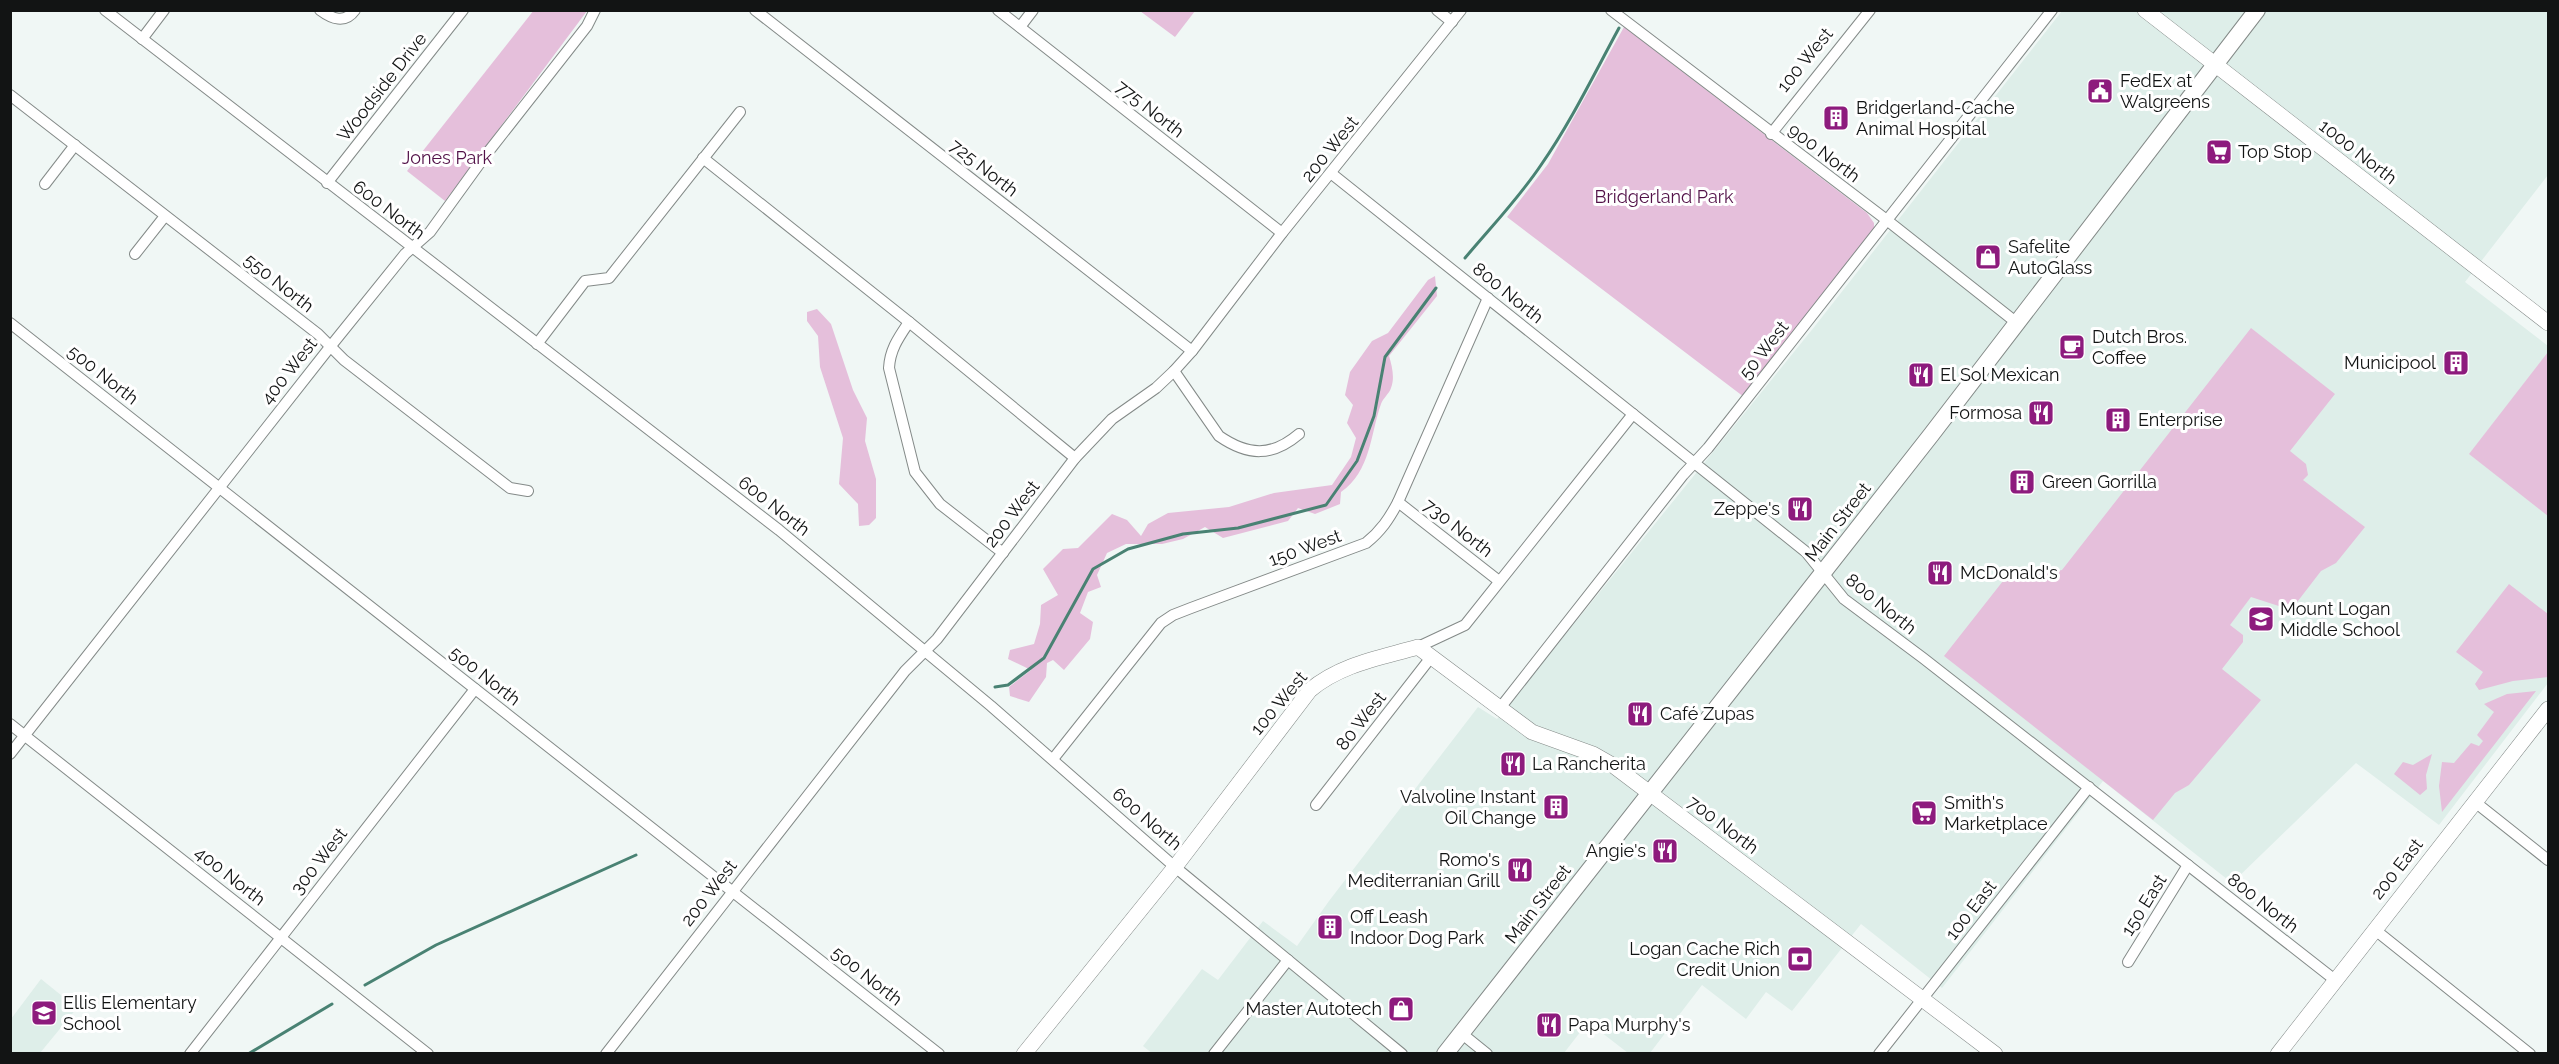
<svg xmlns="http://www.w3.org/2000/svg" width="2559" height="1064" viewBox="0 0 2559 1064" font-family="Raleway,sans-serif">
<rect width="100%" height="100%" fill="#f0f7f5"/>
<g fill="#deeee9">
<path d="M2062,11h486v164l-83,107 83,64v337l-109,142 -83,-62 -124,120 -129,-102 -161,207 -81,-64 -69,87 -26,-19 -20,27 -44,-34 -52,68h-22l-40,-31 -24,31 -411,1 -10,-8 59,-77 16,11 45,-59 34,25 32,-45 149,-194 19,12 318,-393z"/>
<path d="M41,979l36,29 -37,45h-29v-34z"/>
</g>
<g fill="#e5bfdb">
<path d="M534,10l53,1 -142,190 -38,-30z"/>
<path d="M1140,11h55l-20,26z"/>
<path d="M1624,27l243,186 7,10v7l-130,167 -237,-180 41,-53z"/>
<path d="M1435,276l2,20 -48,60c3,10 6,22 2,32 -2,6 -8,10 -10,16 -11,31 -10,67 -40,88l-1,12 -25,10 -17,-6 -10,13 -65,17 -18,-11 -22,12 -21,5h-36l-19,9 -10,22 4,12 -13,5 -8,21 13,9 -3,17 -26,31 -11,-10 -6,3 -1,14 -17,25 -19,-6 -1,-9 22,-17 -23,-11 2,-9 24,-6 6,-20 1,-19 17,-10 -15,-26 20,-20 15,-1 34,-34 15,6 14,16 7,-12 20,-11 61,-6 45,-14 58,-8 19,-28 5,-19 -9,-15 6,-18 -8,-10 5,-23 22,-31 16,-8 40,-53z"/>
<path d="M817,309l14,15 22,66 14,28 -2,23 11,38v39l-7,7 -10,1 -1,-22 -19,-20 4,-46 -23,-71 -2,-31 -11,-15v-9z"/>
<path d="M2251,328l84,66 -45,57 16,13 2,11 -5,5 62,47 -29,36 -15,8 -30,39 -40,-13 -21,28 13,10v7l-21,27 39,31 -72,85 -14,8 -22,27 -209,-164 59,-75 59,-11z"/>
<path d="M2548,352v164l-79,-62z"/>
<path d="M2509,584l39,30v63l-35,4 -34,9 -4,-6 8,-12 -27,-20z"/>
<path d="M2536,691l-94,121 -3,-26 3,-24 12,1 17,-20 8,3 4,-5 -6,-6 17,-23 -10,-8 23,-10z"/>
<path d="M2432,754l-6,21 1,14 -7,6 -26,-21 9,-12 10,3z"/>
</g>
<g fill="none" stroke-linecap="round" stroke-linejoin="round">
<g stroke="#498273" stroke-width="3">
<path d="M1465,258c26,-31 54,-60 76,-93 30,-43 53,-91 78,-137"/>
<path d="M995,687l13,-2 36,-27 49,-89 35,-20 55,-15 55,-6 88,-23 31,-44 17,-45 11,-59 51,-69"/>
<path d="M365,985l71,-40 200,-90"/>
<path d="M248,1054l84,-50"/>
</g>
<defs>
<g id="street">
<path d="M105,10l674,520 212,176 184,161 227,187"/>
<path d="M320,10c12,9 25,14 35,0"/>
<path d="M755,10l437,341"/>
<path d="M998,10l284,223"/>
<path d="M1437,10l15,12"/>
<path d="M1611,10l277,211 129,102"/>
<path d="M1020,27l13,-17"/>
<path d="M142,39l22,-29"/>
<path d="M10,95l308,239 26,26 166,128 18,3"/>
<path d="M1771,134l99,-124"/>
<path d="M703,158l206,164 166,136"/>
<path d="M1332,174l474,378 38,47 79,59 412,322"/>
<path d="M327,183l136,-173"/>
<path d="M45,184l30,-39"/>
<path d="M135,254l30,-38"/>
<path d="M909,322c-10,15 -19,27 -20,46l26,104 25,32 63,49"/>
<path d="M10,323l929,731"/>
<path d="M537,344l48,-63 24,-3 131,-166"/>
<path d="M1174,371l45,65c29,20 53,21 80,-2"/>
<path d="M1398,502l101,79"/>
<path d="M1418,647l47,-22 168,-211"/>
<path d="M1500,708l183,-233 25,-27 344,-438"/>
<path d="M10,724l418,330"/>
<path d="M10,754l320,-407 75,-93 25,-22 55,-76 102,-130 8,-16"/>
<path d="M1053,759l108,-136 12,-8 18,-7 175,-65c15,-12 23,-24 32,-41l90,-204"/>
<path d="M2475,802l73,58"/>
<path d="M1316,805l116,-149"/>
<path d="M2374,929l156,125"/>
<path d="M2128,962l60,-97"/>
<path d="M1461,1033l26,21"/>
<path d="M190,1054l285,-365"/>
<path d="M606,1054l299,-383 32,-32 138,-181 37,-39 44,-31 18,-17 18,-20 90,-118 179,-223"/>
<path d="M1214,1054l74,-94"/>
<path d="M1879,1054l210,-267"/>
</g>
<g id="secondary">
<path d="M2145,10l403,313"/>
<path d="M1024,1054l151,-187 135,-177c31,-26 70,-32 108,-43l114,85 61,22 21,12 381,288"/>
<path d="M2278,1054l270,-345"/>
</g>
<path id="primary" d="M1445,1054l486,-619 326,-425"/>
</defs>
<use href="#street" stroke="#848a88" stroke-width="12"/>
<use href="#secondary" stroke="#848a88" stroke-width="16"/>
<use href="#primary" stroke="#848a88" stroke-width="18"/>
<use href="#street" stroke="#fff" stroke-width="10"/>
<use href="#secondary" stroke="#fff" stroke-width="15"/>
<use href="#primary" stroke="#fff" stroke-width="16"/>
</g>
<defs>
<symbol id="civic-square" viewBox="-11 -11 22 22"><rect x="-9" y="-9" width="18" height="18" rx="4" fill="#8d1b7d" stroke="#fff"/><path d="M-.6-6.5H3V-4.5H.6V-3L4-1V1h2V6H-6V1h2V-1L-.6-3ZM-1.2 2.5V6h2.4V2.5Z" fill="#fff"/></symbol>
<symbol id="building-square" viewBox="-11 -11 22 22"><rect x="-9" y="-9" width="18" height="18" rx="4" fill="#8d1b7d" stroke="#fff"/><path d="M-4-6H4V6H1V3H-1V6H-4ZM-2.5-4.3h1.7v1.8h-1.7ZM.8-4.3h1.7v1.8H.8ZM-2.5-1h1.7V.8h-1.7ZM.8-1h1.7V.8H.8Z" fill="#fff"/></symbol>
<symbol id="supermarket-square" viewBox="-11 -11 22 22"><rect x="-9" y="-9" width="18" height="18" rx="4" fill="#8d1b7d" stroke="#fff"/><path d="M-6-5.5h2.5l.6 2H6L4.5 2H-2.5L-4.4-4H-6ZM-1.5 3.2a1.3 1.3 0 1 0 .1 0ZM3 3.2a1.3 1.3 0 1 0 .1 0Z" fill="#fff"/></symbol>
<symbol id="shop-square" viewBox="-11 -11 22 22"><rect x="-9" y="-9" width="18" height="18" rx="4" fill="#8d1b7d" stroke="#fff"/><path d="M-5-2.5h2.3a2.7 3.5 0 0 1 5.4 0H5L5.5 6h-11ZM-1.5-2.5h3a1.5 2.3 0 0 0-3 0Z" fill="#fff"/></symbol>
<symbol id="cafe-square" viewBox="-11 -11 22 22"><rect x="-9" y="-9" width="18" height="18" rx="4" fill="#8d1b7d" stroke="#fff"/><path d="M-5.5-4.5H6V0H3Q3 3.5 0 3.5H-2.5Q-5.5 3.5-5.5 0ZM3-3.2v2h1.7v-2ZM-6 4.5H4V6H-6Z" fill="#fff"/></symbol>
<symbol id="restaurant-square" viewBox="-11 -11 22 22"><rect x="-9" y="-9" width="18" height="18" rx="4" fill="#8d1b7d" stroke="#fff"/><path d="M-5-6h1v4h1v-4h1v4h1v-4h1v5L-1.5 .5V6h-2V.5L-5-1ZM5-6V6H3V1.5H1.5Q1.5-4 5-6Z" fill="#fff"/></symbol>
<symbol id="school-square" viewBox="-11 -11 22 22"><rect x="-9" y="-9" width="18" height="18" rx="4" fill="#8d1b7d" stroke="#fff"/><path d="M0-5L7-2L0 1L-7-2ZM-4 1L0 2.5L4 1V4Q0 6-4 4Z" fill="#fff"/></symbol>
<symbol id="bank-square" viewBox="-11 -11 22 22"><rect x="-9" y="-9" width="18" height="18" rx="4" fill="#8d1b7d" stroke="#fff"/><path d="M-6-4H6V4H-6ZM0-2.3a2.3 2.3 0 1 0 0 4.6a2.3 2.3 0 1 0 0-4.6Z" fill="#fff"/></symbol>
</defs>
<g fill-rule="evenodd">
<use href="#civic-square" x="2085" y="76" width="30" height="30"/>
<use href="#building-square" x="1821" y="103" width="30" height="30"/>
<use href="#supermarket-square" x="2204" y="137" width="30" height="30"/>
<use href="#shop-square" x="1973" y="242" width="30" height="30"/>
<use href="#cafe-square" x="2057" y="332" width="30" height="30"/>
<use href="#building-square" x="2441" y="348" width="30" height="30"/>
<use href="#restaurant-square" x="1906" y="360" width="30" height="30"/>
<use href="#restaurant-square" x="2026" y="398" width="30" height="30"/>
<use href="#building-square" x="2103" y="405" width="30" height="30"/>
<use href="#building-square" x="2007" y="467" width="30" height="30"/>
<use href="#restaurant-square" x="1785" y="494" width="30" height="30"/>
<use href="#restaurant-square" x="1925" y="558" width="30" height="30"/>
<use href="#school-square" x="2246" y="604" width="30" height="30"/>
<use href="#restaurant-square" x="1625" y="699" width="30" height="30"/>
<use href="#restaurant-square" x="1498" y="749" width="30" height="30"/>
<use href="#building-square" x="1541" y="792" width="30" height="30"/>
<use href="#supermarket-square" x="1909" y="798" width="30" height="30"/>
<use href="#restaurant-square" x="1650" y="836" width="30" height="30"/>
<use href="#restaurant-square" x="1505" y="855" width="30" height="30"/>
<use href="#building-square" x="1315" y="912" width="30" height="30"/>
<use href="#bank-square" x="1785" y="944" width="30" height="30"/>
<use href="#shop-square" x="1386" y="994" width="30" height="30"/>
<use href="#school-square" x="29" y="998" width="30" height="30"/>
<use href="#restaurant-square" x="1534" y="1010" width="30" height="30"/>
</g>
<g text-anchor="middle" stroke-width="6" stroke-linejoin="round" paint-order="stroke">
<g font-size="18" fill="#121414" stroke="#fff">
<text transform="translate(1805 60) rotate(-51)" y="6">100 West</text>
<text transform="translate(382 87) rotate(-52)" y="6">Woodside Drive</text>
<text transform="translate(1150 109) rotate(38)" y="6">775 North</text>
<text transform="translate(1330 149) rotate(-51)" y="6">200 West</text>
<text transform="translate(2358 152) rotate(38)" y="6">1000 North</text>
<text transform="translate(1824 153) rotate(37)" y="6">900 North</text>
<text transform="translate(984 168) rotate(38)" y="6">725 North</text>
<text transform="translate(389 210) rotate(37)" y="6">600 North</text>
<text transform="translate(279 283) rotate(38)" y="6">550 North</text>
<text transform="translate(1508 293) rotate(39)" y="6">800 North</text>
<text transform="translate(1764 350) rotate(-52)" y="6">50 West</text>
<text transform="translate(289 371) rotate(-52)" y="6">400 West</text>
<text transform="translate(103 375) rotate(38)" y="6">500 North</text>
<text transform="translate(774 506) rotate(38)" y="6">600 North</text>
<text transform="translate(1012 514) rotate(-53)" y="6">200 West</text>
<text transform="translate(1838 522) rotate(-52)" y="6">Main Street</text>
<text transform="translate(1458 528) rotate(38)" y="6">730 North</text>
<text transform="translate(1305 548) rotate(-20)" y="6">150 West</text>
<text transform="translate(1881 604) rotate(39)" y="6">800 North</text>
<text transform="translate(485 676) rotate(38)" y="6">500 North</text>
<text transform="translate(1279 703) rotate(-50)" y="6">100 West</text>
<text transform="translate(1361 721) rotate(-52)" y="6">80 West</text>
<text transform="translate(1147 819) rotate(41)" y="6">600 North</text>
<text transform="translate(1723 825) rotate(37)" y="6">700 North</text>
<text transform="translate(319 861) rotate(-52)" y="6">300 West</text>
<text transform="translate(2397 869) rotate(-52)" y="6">200 East</text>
<text transform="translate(230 876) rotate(38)" y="6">400 North</text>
<text transform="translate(709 893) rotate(-52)" y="6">200 West</text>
<text transform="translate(2263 903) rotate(38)" y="6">800 North</text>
<text transform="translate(1538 904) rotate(-52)" y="6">Main Street</text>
<text transform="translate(2144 905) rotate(-58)" y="6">150 East</text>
<text transform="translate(1971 910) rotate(-52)" y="6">100 East</text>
<text transform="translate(867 976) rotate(38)" y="6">500 North</text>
</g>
<g font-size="18" fill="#121414" stroke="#fff" text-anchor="start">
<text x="2120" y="87">FedEx at<tspan x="2120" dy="21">Walgreens</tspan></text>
<text x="1856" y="114">Bridgerland-Cache<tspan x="1856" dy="21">Animal Hospital</tspan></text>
<text x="2238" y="158">Top Stop</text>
<text x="2008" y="253">Safelite<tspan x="2008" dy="21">AutoGlass</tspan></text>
<text x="2092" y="343">Dutch Bros.<tspan x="2092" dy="21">Coffee</tspan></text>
<text x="2436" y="369" text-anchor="end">Municipool</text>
<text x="1940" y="381">El Sol Mexican</text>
<text x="2022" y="419" text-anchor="end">Formosa</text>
<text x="2138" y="426">Enterprise</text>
<text x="2042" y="488">Green Gorrilla</text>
<text x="1780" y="515" text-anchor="end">Zeppe's</text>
<text x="1960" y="579">McDonald's</text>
<text x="2280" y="615">Mount Logan<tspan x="2280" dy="21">Middle School</tspan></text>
<text x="1660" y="720">Café Zupas</text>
<text x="1532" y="770">La Rancherita</text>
<text x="1536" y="803" text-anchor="end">Valvoline Instant<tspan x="1536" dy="21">Oil Change</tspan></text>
<text x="1944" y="809">Smith's<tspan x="1944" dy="21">Marketplace</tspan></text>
<text x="1646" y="857" text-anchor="end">Angie's</text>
<text x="1500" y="866" text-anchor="end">Romo's<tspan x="1500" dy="21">Mediterranian Grill</tspan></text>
<text x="1350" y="923">Off Leash<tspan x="1350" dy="21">Indoor Dog Park</tspan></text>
<text x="1780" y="955" text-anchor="end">Logan Cache Rich<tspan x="1780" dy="21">Credit Union</tspan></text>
<text x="63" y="1009">Ellis Elementary<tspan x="63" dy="21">School</tspan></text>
<text x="1382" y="1015" text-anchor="end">Master Autotech</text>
<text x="1568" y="1031">Papa Murphy's</text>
</g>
<g font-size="18" fill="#521148" stroke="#fff">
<text x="447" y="164">Jones Park</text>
<text x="1664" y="203">Bridgerland Park</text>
</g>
</g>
<rect width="2559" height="1064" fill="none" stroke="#121414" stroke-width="24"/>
</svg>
